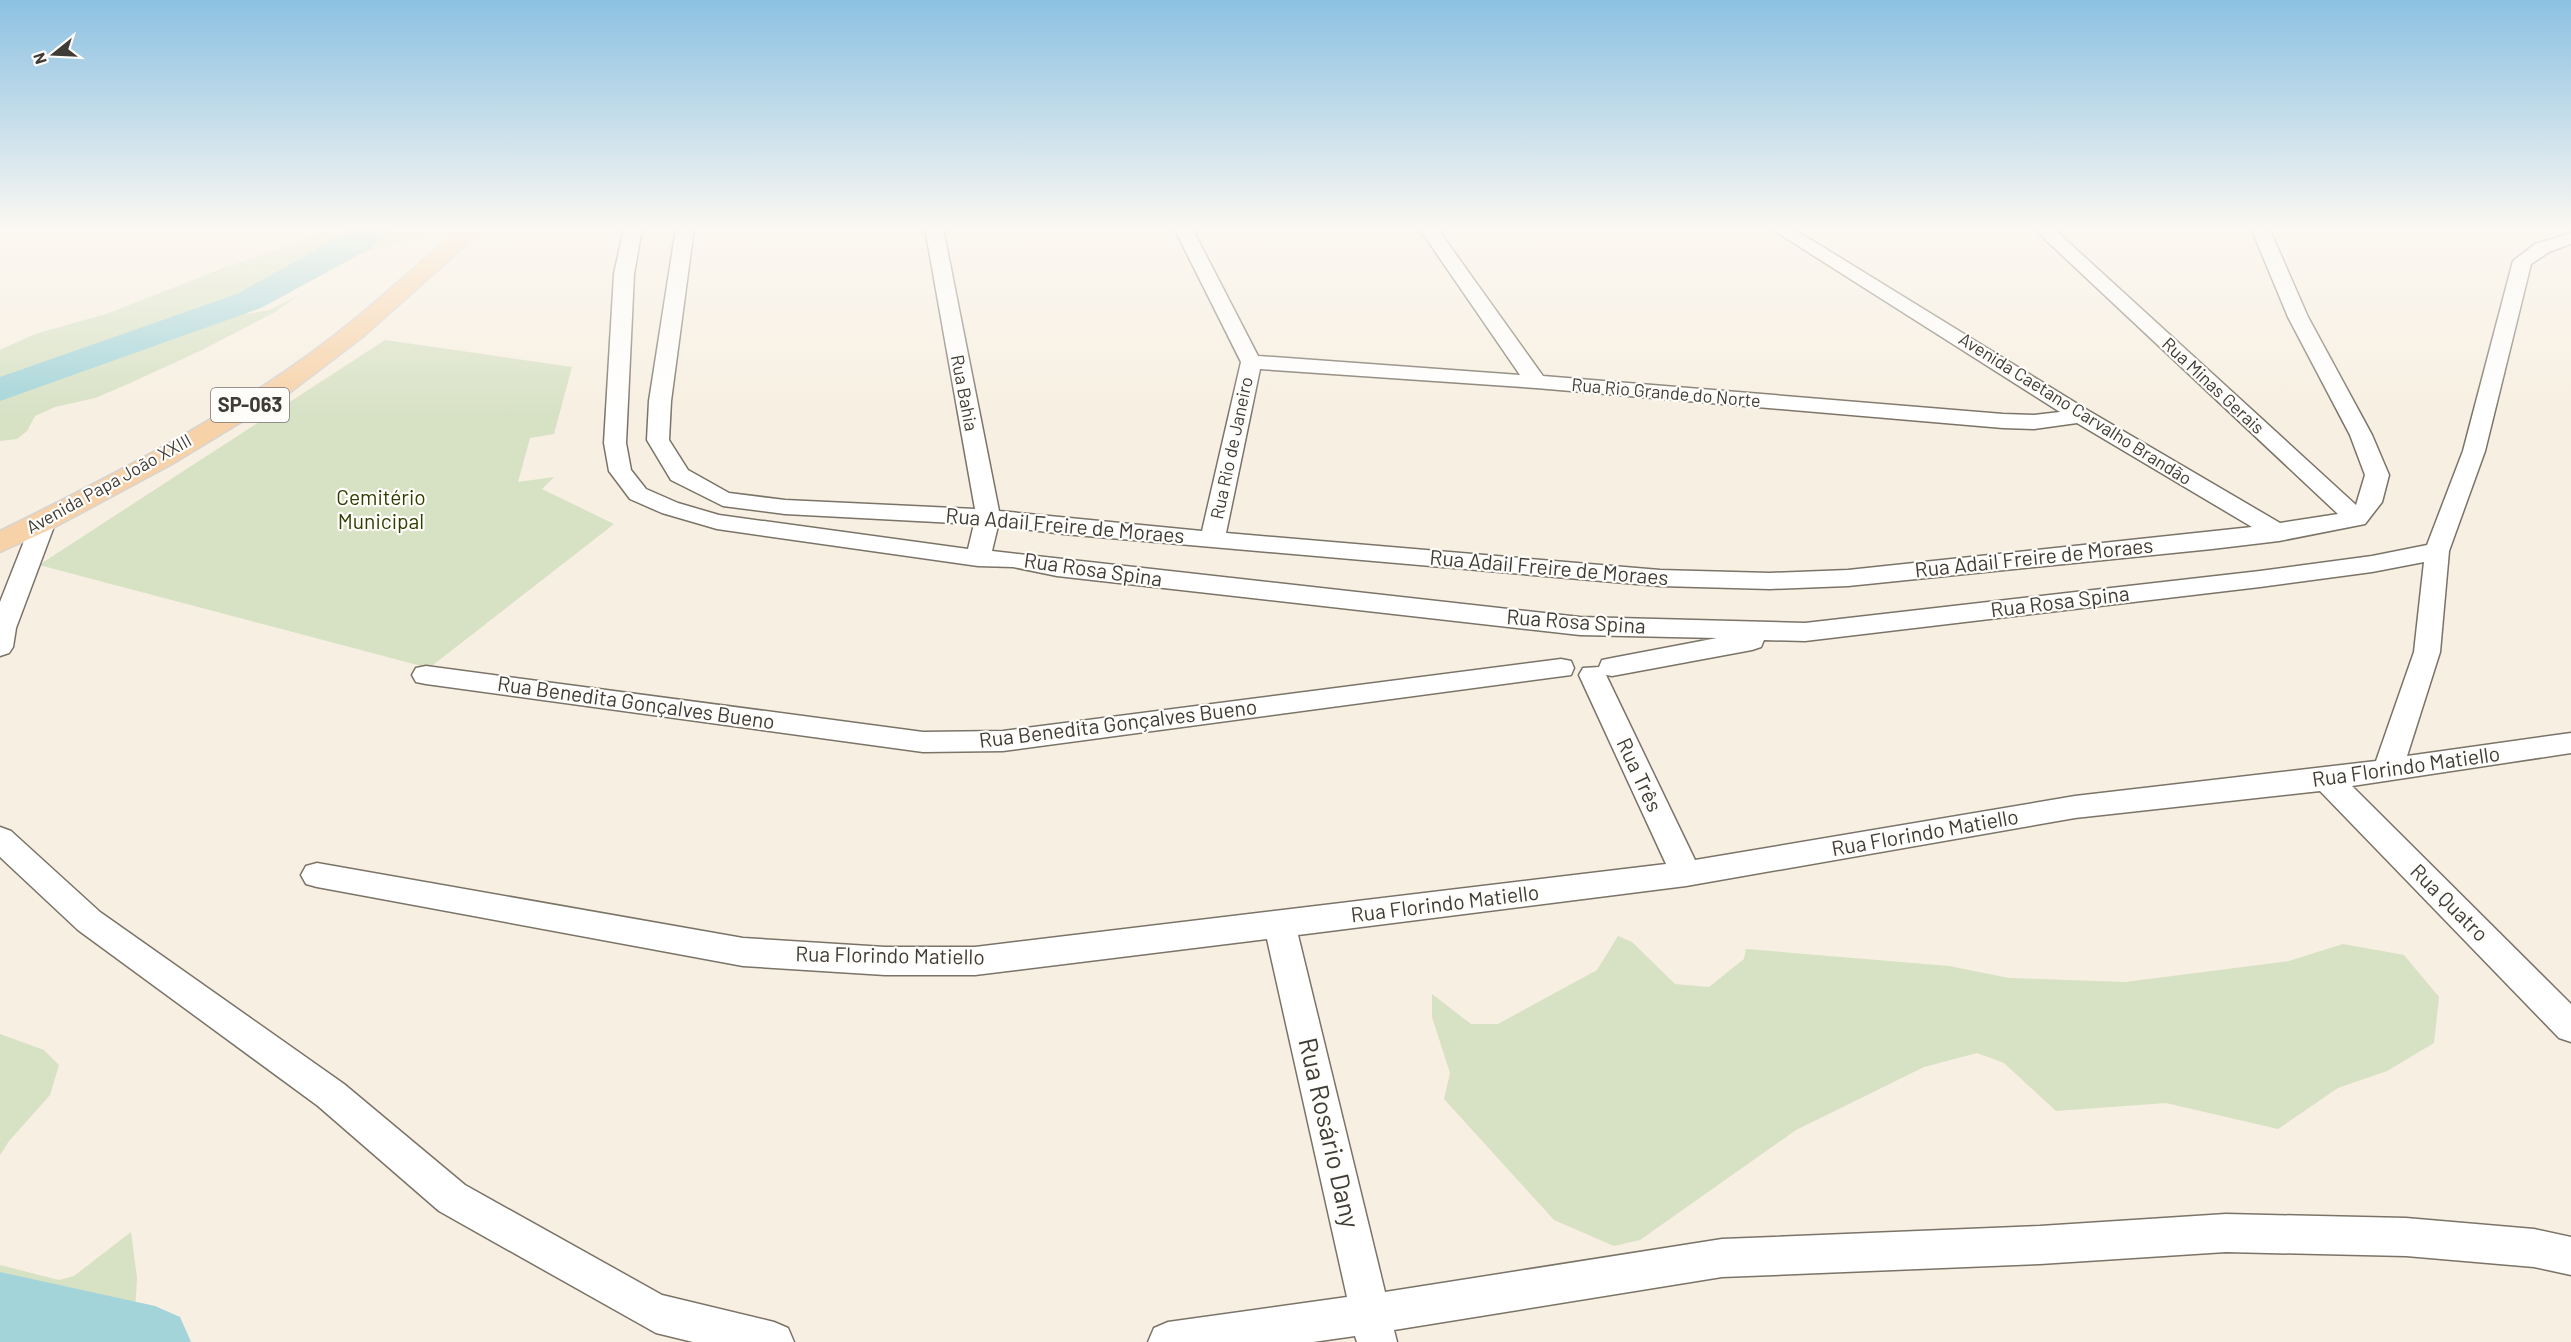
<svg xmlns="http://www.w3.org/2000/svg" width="2571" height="1342" viewBox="0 0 2571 1342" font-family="Barlow,sans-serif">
<rect width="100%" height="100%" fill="#f7efe1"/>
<g fill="#d7e1c4">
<path d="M328,228h112l-17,9 -103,27 -44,17 -11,8 -19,25 23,-4 29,-14 -23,16 -73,38 -74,34 -33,14 -40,9 -20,9 -8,15 -10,8 -17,2v-91l35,-16 74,-21 114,-45 68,-23z"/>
<path d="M385,340l187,27 -18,67 -24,4 -12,44 36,-5 -12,12 72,35 -185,144 -390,-103z"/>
<path d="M1618,936l14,6 43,42 34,3 35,-28 2,-10 203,17 60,12 116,4 164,-21 54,-17 61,11 35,42 -5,46 -47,28 -49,17 -60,41 -112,-26 -110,8 -52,-48 -27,-10 -53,14 -128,63 -156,110 -26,6 -60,-26 -110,-121 6,-26 -18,-56v-23l39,30h27l99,-54z"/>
<path d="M0,1034l44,16 15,15 -9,30 -41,46 -9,14z"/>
<path d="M131,1232l6,46 -3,54 3,10h-137v-77l59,15 15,-4z"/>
</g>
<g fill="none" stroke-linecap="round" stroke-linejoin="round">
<g fill="#a3d4d9" fill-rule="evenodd">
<path d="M355,228h36l-18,19 -112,61 -261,93v-24l237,-83z"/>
<path d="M0,1272l155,34 25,11 11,25h-191z"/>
</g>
<defs>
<g id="street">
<path d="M624,228h18l-8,46 -8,169 5,27 15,19 32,14 41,12 249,34 6,-25 -189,-10 -62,-8 -52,-26 -24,-40 2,-39 27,-173h18l-23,173 -2,39 19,30 41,23 56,7 190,9 -50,-281h18l56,283 203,20 39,-169 -67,-134h18l66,128 262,19 -101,-147h18l106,148 460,38 31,1 26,-3 -290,-184h22l297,183 191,112 58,-9 -305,-286h20l303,277 9,-30 -15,-40 -62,-118 -37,-89h18l39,89 64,118 17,40 -7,27 -17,22 -86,17 -67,8 -364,37 -78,3 -110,-3 -596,-52 -66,-8 -6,25 588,66 225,6 455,-52 112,-15 55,-11 36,-94 50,-190 22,-17 36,-11v11l-22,8 -18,12 -46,187 -36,100 -9,101 -33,104 164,-23v20l-219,33 219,218v38l-12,-4 -239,-247 -245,27 -389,68 -388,49 87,357 337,-53 318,-13 186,-12 180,4 128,11 37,8v38l-37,-8 -128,-11 -180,-4 -186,12 -318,13 -328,53 3,12h-40l-2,-6 -42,6h-165l6,-14 14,-6 179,-25 -80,-358 -292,36h-90l-142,-9 -426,-79 -11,-3 -5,-9 5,-9 11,-3 426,75 142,9h90l691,-83 -87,-189 4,-7 16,-1 3,-7 10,-2 105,-20 -137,-3 -523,-59 -44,-9 -35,-1 -261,-37 -55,-16 -32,-14 -21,-28 -5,-28 10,-169zM1260,369l276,19 467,40 31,1 43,-6 175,104 -404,43 -78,3 -110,-3 -434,-37zM2424,562l-10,90 -38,109 -301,35 -380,64 -89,-185 6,1 140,-26 9,-3 3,-7 41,1 455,-54 112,-15z"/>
<path d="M44,514l8,2 4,5 -40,107 -3,19 -4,6 -9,3v-54l32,-81 4,-5z"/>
<path d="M1561,659l10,2 3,7 -3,7 -568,76 -80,1 -497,-68 -10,-2 -4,-7 4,-7 10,-2 497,66 80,-1z"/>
<path d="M0,827l11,4 89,81 244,172 121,101 197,110 112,27 14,6 6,14h-101l-37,-9 -217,-122 -121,-105 -240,-176 -78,-73z"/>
</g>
<path id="primary" d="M460,228h25l-120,107 -76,58 -117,71 -121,65 -51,23v-21c106,-52 211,-106 307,-175 54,-39 103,-85 153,-128z"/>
</defs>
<use href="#street" stroke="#7a7367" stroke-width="3"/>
<use href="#primary" stroke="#d5d4d3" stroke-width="3"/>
<use href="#street" fill="#fff" fill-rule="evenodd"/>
<use href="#primary" fill="#f7d1a7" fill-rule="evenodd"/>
</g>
<linearGradient id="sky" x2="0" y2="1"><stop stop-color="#8cc1e2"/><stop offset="0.55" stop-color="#fbf8f2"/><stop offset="1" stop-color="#fbf8f2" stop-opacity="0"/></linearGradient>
<rect width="2571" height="416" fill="url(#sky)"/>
<g text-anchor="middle" stroke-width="4.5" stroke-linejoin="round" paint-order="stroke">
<g font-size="18" fill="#3f3c37" stroke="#fffdfa">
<text transform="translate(2213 386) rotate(43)" y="6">Rua Minas Gerais</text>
<text transform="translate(964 393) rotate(79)" y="6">Rua Bahia</text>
<text transform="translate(1666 393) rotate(5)" y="6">Rua Rio Grande do Norte</text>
<text transform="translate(2075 409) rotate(32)" y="6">Avenida Caetano Carvalho Brandão</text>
<text transform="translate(1232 448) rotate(-78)" y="6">Rua Rio de Janeiro</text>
<text transform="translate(109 484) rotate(-29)" y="6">Avenida Papa João XXIII</text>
</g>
<rect fill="#fffdfa" stroke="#797672" stroke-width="1.5" x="211" y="388" width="78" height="34" rx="4.5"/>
<g font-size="20" font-weight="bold" fill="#3f3c37">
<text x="250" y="412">SP-063</text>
</g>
<g font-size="21" fill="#303d01" stroke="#fffdfa">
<text x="381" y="505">Cemitério<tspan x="381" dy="24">Municipal</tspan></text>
</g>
<g font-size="21" fill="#3f3c37" stroke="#fffdfa">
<text transform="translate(1065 526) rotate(5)" y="7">Rua Adail Freire de Moraes</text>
<text transform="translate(2034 558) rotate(-6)" y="7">Rua Adail Freire de Moraes</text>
<text transform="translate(1549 568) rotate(5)" y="7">Rua Adail Freire de Moraes</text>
<text transform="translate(1093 570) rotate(8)" y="7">Rua Rosa Spina</text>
<text transform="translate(2060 602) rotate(-7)" y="7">Rua Rosa Spina</text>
<text transform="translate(1576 622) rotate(4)" y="7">Rua Rosa Spina</text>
<text transform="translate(636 703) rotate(8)" y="7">Rua Benedita Gonçalves Bueno</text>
<text transform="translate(1118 724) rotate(-7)" y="7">Rua Benedita Gonçalves Bueno</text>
<text transform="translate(2406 767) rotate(-8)" y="7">Rua Florindo Matiello</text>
<text transform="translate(1639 775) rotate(65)" y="7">Rua Três</text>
<text transform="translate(1925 833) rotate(-10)" y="7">Rua Florindo Matiello</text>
<text transform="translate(2449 903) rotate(45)" y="7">Rua Quatro</text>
<text transform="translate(1445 904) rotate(-7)" y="7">Rua Florindo Matiello</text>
<text transform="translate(890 956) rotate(1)" y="7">Rua Florindo Matiello</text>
</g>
<g font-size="26" fill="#3f3c37" stroke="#fffdfa">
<text transform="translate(1329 1133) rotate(77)" y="9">Rua Rosário Dany</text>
</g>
</g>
<g transform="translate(54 54) rotate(252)" stroke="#fffdfa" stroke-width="4.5" paint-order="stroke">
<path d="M0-4.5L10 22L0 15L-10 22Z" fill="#3f3c37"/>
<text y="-9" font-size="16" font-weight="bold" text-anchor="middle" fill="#3f3c37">N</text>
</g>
</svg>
